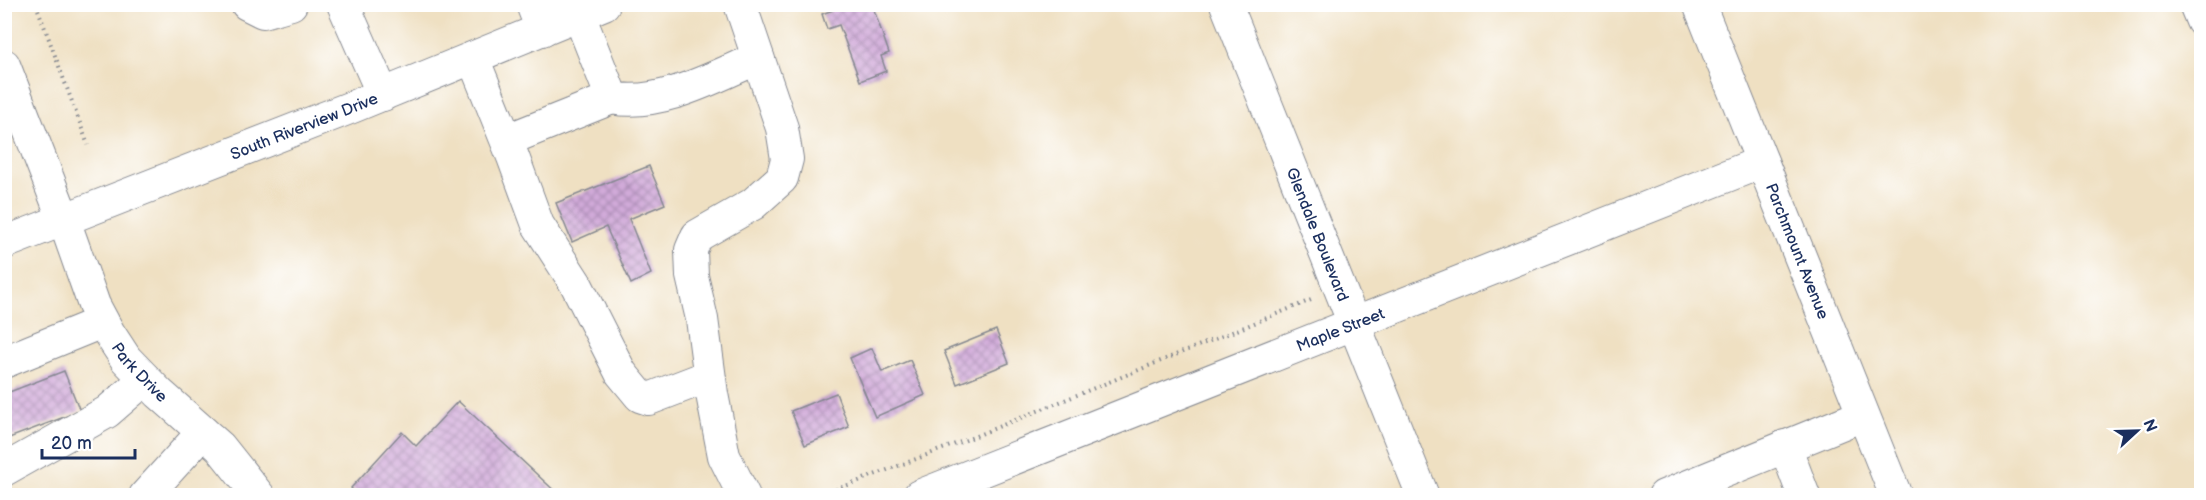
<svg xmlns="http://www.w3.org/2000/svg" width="2206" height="500" viewBox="0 0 2206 500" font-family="'Balsamiq Sans',sans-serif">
<defs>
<pattern id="building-cross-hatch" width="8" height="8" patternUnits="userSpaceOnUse" patternTransform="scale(1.5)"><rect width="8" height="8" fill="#d1aad9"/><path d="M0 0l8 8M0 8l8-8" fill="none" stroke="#a98bb3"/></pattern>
</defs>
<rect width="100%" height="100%" fill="#fff"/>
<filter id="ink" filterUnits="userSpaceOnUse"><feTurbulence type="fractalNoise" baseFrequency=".0167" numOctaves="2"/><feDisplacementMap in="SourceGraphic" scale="12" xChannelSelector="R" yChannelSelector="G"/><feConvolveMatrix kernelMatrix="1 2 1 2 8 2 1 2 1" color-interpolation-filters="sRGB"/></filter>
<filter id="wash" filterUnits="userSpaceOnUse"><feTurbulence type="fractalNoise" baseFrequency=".008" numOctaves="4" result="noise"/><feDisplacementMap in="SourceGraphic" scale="24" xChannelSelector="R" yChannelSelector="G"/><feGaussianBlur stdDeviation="1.35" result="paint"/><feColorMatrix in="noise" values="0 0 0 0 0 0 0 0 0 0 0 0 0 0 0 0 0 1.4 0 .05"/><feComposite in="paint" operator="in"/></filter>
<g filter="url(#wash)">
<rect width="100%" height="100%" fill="#efe0c2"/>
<g id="blocks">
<g fill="url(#building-cross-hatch)">
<path d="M835,4h37l17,49 -8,3 5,15 -26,10 -21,-56 -12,4 -5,-15 11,-4 -1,-4z"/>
<path d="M649,166l16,38 -36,15 22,55 -20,10 -25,-57 -34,15 -16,-39z"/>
<path d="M996,330l13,33 -52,21 -13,-33z"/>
<path d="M872,348l10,24 28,-12 15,35 -50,22 -25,-59z"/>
<path d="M64,371l16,40 -76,29v-46z"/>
<path d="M836,393l13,34 -44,18 -14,-34z"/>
<path d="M458,401l102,95h-202l-7,-8 51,-56 14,14z"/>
</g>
</g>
</g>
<g filter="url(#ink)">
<use href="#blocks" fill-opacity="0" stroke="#858890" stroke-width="1.5"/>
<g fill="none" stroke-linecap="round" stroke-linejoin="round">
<defs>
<g id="minor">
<path d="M247,4l16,8 28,-8"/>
<path d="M343,4l40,91"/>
<path d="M532,4l10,26"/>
<path d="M740,4l42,124 5,31 -5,19 -29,26 -56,32 -6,14 1,26 10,43 10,75 12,62 20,40"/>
<path id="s1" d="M1226,4l197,492"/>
<path id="s2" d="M1699,4l197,492"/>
<path d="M2195,4l7,17"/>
<path d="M579,15l33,83c47,10 104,-22 146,-40"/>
<path d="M473,58l40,99 25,68 38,59 45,89 19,23 9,3 60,-23"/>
<path id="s3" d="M4,65l60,155 30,85 15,28 17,26 33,34 61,54 39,49"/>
<path d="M507,140l105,-42"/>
<path id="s4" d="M4,243l348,-136 252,-103"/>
<path d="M4,362l98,-40"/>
<path d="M1785,446l19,50"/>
<path d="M4,470l103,-58 38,-33"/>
<path d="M145,496l58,-64"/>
<path id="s5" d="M919,496l843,-334"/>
<path d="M1664,496l199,-81"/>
</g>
</defs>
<use href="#minor" stroke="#858890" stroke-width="34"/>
<g stroke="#858890" stroke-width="4" stroke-dasharray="1.5 4.5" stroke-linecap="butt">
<path d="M36,4l52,141"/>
<path d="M819,496l147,-56 345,-140"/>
</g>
<use href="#minor" stroke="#fff" stroke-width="32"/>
</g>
</g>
<g text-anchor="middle" stroke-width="4.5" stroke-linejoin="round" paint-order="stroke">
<g font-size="16" fill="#1b2f5e" stroke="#fff">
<text dy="6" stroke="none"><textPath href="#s4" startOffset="322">South Riverview Drive</textPath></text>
<text dy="6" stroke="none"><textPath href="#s1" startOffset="248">Glendale Boulevard</textPath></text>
<text dy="6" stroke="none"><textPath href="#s2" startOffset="266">Parchmount Avenue</textPath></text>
<text dy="6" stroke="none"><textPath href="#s5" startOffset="453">Maple Street</textPath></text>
<text dy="6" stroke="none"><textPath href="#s3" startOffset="338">Park Drive</textPath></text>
</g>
</g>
<rect width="2206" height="500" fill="none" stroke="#fff" stroke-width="24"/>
<g transform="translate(2137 431) rotate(68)" stroke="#ffffff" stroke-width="4.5" paint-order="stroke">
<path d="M0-4.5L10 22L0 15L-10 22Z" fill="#1b2f5e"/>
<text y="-9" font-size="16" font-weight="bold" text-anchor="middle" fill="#1b2f5e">N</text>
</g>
<path d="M42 449v9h93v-9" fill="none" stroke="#1b2f5e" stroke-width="3"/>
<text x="51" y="449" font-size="18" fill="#1b2f5e" stroke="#ffffff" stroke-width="4.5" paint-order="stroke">20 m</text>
</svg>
